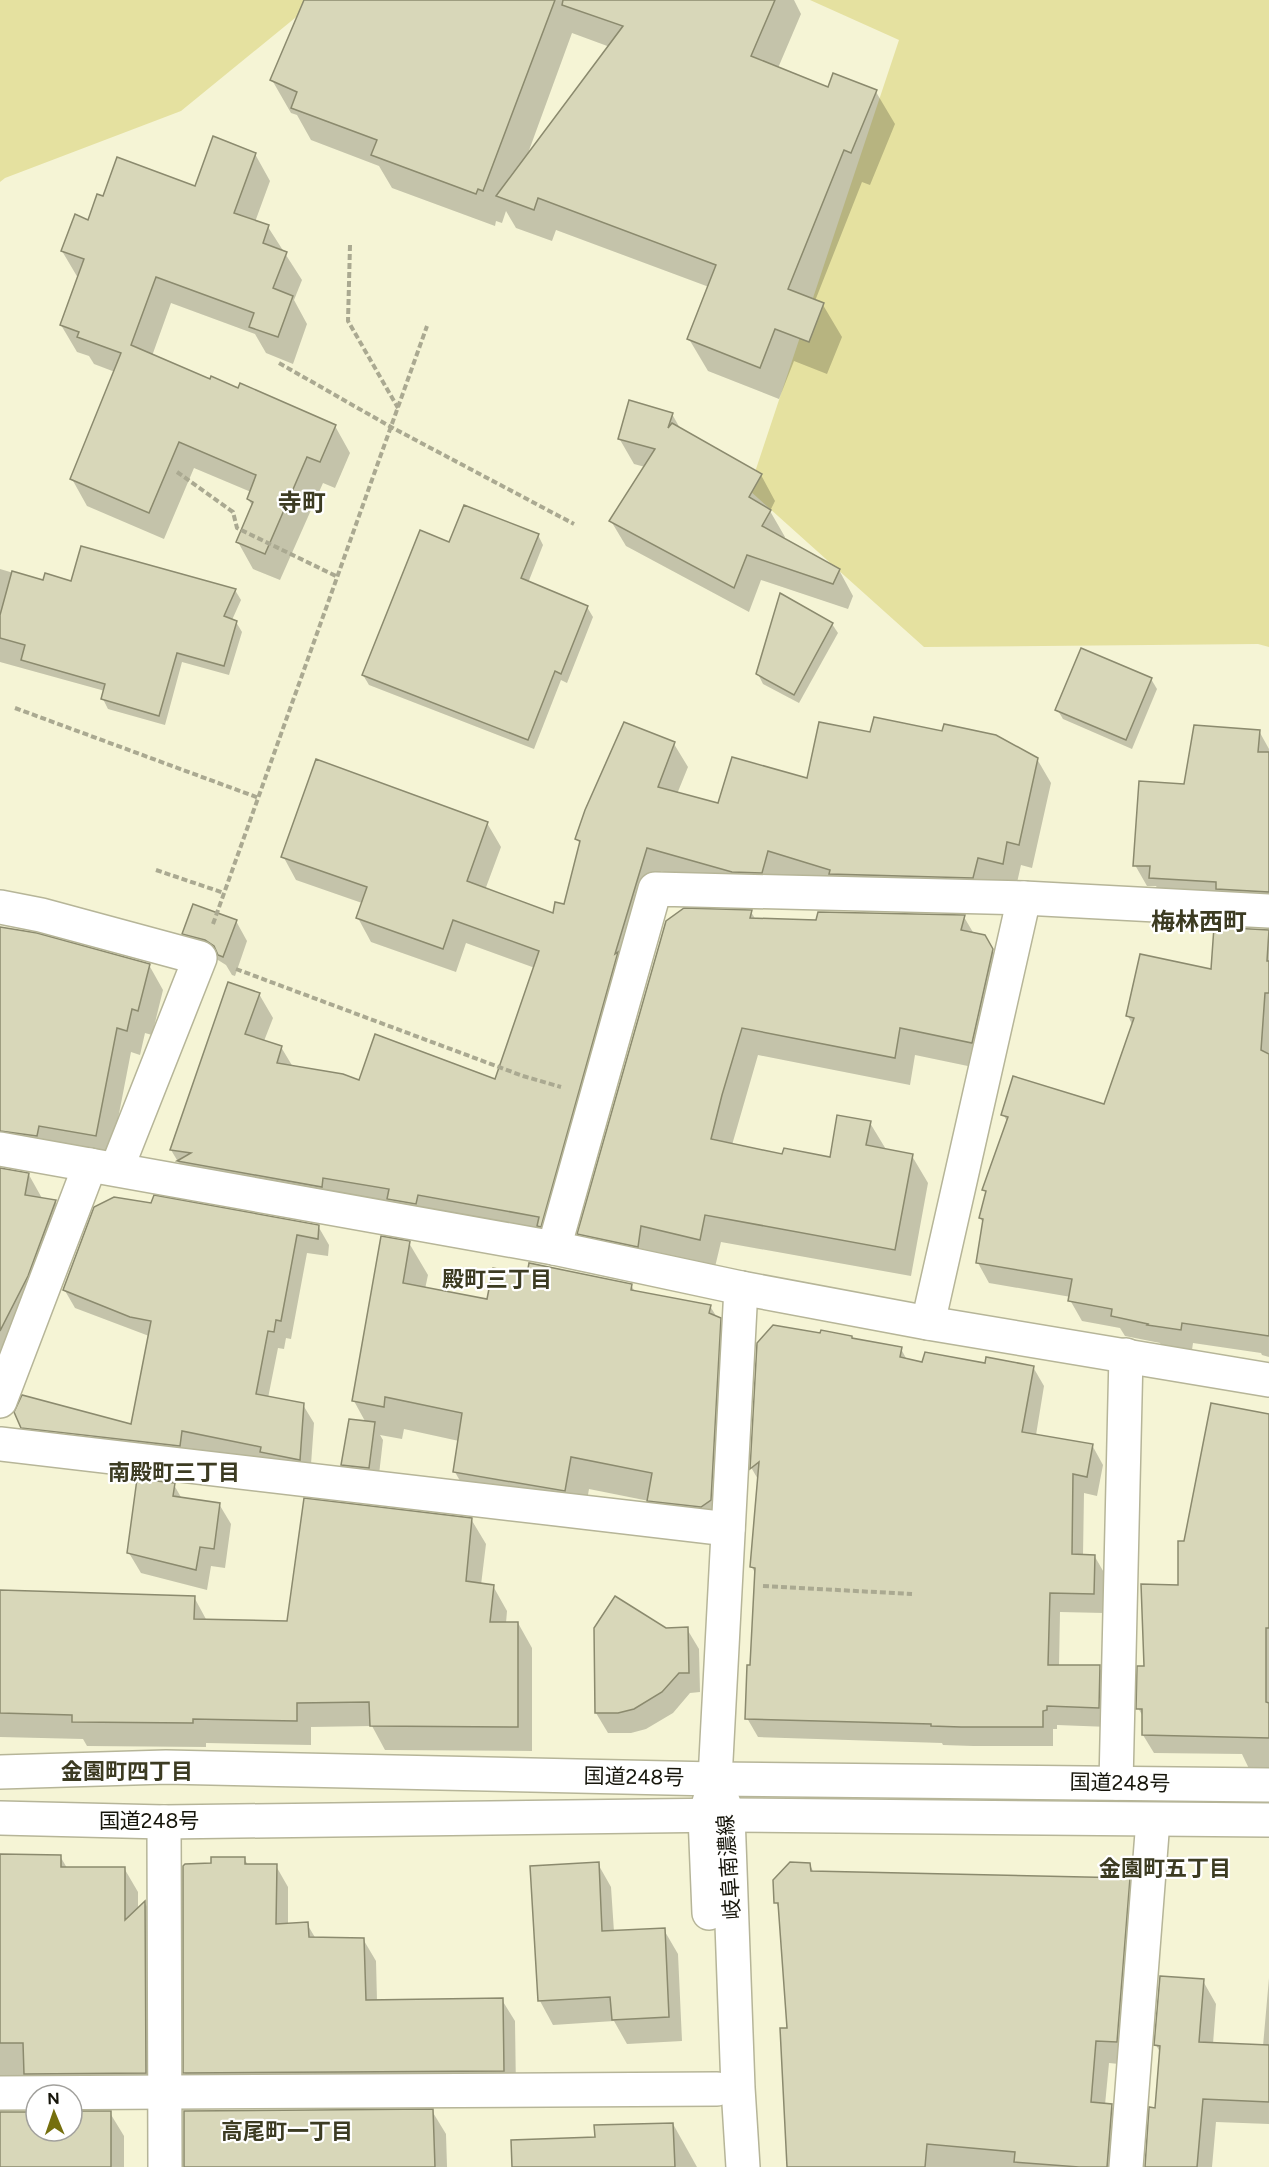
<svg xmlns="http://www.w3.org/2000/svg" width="1269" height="2167" viewBox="0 0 1269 2167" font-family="Figtree,'Noto Sans JP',sans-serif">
<rect width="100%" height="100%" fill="#f5f4d5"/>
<g fill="#e5e1a0">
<path d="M0,0h317l-136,111 -176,67 -5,4z"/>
<path d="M810,0h459v647l-11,-3 -334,3 -175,-157 150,-450z"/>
</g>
<g fill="#0003" fill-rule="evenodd">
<path d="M304,0h490l7,14 -23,54 51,21 47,3 19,32 -25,61 -8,-3 -47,119 8,4 19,32 -15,37 -33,-13 -15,38 -71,-28 -19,-32 20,-52 -153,-57 -4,11 -36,-13 -10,-17 -4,12 -6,-2 -1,5 -103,-38 -13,-22 -68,-26 -14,-25 -6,-2 -19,-33zM572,33l38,14 -83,109z"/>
<path d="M255,154l15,27 -15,41 13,5 34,53 -8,20 13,24 -14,40 -27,-11 -11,-19 -84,-31 -19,53 59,25 124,45 15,27 -15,35 -12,-5 -43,97 -27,-11 -15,-27 15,-35 -5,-8 3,-7 -57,-24 -30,71 -77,-33 -15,-27 43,-107 -21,-8 -5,-8 -12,-4 -16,-27 17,-47 -16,-27 27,-29 15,-24 92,-10z"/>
<path d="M672,414l9,16 80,45 14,26 -5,10 15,26 -2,3 56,30 14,26 -5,13 -87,-29 -12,32 -123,-66 -15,-25 34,-54 -11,-3 -15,-26z"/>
<path d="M538,535l5,10 -15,38 59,24 6,10 -26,66 -6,-3 -27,69 -165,-64 -6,-10 87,-131z"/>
<path d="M0,569l44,13 191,8 6,10 -9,20 4,2 6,10 -13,43 -47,-13 -17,63 -57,-16 -5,-10 2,-8 -105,-29z"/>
<path d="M832,624l6,9 -39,70 -36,-19 -5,-10z"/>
<path d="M1151,679l6,10 -25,60 -69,-30 -6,-10z"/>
<path d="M1259,731l10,18v151l-106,-2 -7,-12h-9l-12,-21 50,-79z"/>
<path d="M872,734l165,25 14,24 -19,85 -11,-3 -5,22 -175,5 -59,-18 -7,22 -28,-1 -86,-24 -32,104 -75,275 -362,-65 -21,-35 88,-156 14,24 -9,23 17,6 12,20 67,15 136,-1 39,-113 -69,-25 -10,29 -85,-30 -13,-24 4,-15 -66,-23 -13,-24 204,-33 14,24 -16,43 69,25 11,-9 16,-61 -4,-6 97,-95 14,23 -11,27 42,11 89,-25z"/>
<path d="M751,912l5,8 61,1 147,-4 10,17 10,2 24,41 -21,93 -72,-15 -5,30 -152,-30 -26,90 52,11 47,3 39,-36 17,28 25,5 16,27 -17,93 -190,-34 -6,25 -58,-14 -4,20 -58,-12 -16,-27z"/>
<path d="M236,921l11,20 -12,35 -3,-1 -6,-10 -8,-5 -22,-6 -12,-20z"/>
<path d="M0,929l149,36 14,25 -11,45 -7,-2 -5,22 -9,-3 -21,108 -110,1z"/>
<path d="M1215,931l54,4v422l-7,-2 -1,-2 -68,-10 -1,7 -31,-5 -1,-2 -35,-7 -5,-8 -38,-7 -12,-21 1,-3 -82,-14 -11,-20 6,-39 -4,-6 7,-23 -3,-5 24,-67 -5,-9 102,-8 28,-80 -5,-10 84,-45z"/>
<path d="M0,1170l29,5 14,25 12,2 15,24 -70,163z"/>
<path d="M155,1197l163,29 11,19 -1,11 -21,-3 -16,86 -5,-1 -2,11 -6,-1 -10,50 35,7 11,18 -4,55 -38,-8 -3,-6 -78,-15 -1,15 -157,-18 -10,-19 -7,-15 7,-15 109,29 17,-90 -74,-28 -11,-19 31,-81 19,-10 38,7zM25,1427l71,8 -1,3 -70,-8z"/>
<path d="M409,1243l19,32 -3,14 63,12 40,-25 103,9 4,7 75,14 28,46 -9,180 -62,1 -18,-32 -60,-12 -6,34 -110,-19 -18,-32 4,-31 -55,-12 -2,10 -22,-4 3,5 -5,43 -26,-3 -9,-15 23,-42 -12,-22z"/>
<path d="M821,1335l30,2 2,3 48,9 6,11 16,4 110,3 11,19 -8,49 56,10 11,20 -6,31 -13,-3 -1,63 12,1 11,19 -2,37 -44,-1 -1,54 40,1 11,19 -1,41 -52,-2v4h-4v17h-80l-30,-1 -1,-2 -184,-6 -11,-19 9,-143 -4,-8 7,-86 -7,-12 6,-125z"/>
<path d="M1269,1415v361l-17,-1 -10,-21 -88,-1 -11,-18 1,-17 -6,-10 8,-41 33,-81 6,-43z"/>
<path d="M174,1485l8,14 37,5 12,20 -6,44 -14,-2 -4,24 -66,-17 -12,-20z"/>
<path d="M471,1519l15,25 -5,41 12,1 14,25 -1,12h12l14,25v103l-147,-1 -13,-24 -61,1v18l-105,-2v4l-119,-1 -4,-7 -83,-2v-145l194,5 13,24 82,1z"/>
<path d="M666,1629h21l12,20 1,43 -10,1 -17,20 -27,16 -15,4h-23l-12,-20z"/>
<path d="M0,1856h60l7,12h57l14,24v18l7,-7 13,23 1,171 -159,7z"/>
<path d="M244,1858l4,7 28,1 12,21v38l19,-1 9,15h47l13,22 1,40 125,-1 13,21 1,71 -319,2 -12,-21 27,-208z"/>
<path d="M598,1864l13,23 3,45 50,-2 14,24 4,87 -55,3 -13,-23 -61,4 -13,-24z"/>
<path d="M810,1865l4,8 315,6 13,23 -13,163 -20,-2 -4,42h6l14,23 -3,39h-334l1,-138 -10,-120 -3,-7z"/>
<path d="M1269,1978v146l-53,-2 -4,45h-66l10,-58 5,-55 -5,-9 47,-64 13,23 -3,40 50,2z"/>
<path d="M432,2111l14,23 1,33h-262z"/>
<path d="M0,2113h36v18h36v-18h38l14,23v31h-124z"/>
<path d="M673,2124l24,43h-182l81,-28z"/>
</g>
<g fill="#d8d7b9" stroke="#8b8a6e" stroke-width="1.5">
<path d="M304,0h251l-72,191 -5,-2 -2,5 -105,-39 6,-15 -86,-32 6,-16 -27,-12z"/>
<path d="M563,0h212l-24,56 77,31 5,-14 44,17 -26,63 -7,-3 -56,139 36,14 -15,39 -34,-13 -15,39 -73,-29 29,-74 -178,-67 -4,12 -38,-14 127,-170 -61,-21z"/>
<path d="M213,136l43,17 -22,60 35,12 -6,18 24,9 -14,36 20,8 -15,41 -29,-10 5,-14 -98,-36 -25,68 79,34 1,-3 27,12 2,-5 96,42 -16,37 -13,-5 -42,97 -29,-12 17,-40 -6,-3 9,-24 -77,-33 -30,71 -79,-34 51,-126 -44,-16 2,-5 -19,-7 24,-66 -23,-8 14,-37 13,6 9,-26 6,2 14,-39 78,29z"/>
<path d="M629,400l44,13 -5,15 4,-5 90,51 -13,23 22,13 -9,16 78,43 -7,15 -86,-29 -13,33 -125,-67 46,-72 -37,-10z"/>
<path d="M464,505l75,29 -18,44 67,28 -27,68 -6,-3 -27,69 -166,-65 58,-145 29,12z"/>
<path d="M81,546l155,43 -12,27 13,5 -13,45 -47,-13 -18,63 -58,-17 4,-15 -84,-24 4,-15 -25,-7v-23l12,-44 31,9 2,-7 26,8z"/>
<path d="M780,593l53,30 -39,72 -38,-21z"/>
<path d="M1081,648l71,30 -26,62 -71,-30z"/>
<path d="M874,717l68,14 2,-7 52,11 42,23 -19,87 -12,-3 -4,22 -25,-6 -5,20 -144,-4 1,-4 -62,-19 -6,22 -30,-1 -85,-24 -32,106 3,-2 -77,275 -4,-1 2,-9 -121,-22 -2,9 -29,-5 2,-10 -66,-11 -1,9 -145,-26 14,-8 -21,-3 58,-168 32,11 -15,41 37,12 -5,17 66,11 16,6 16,-46 120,45 44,-128 -86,-31 -10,29 -87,-31 11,-31 -86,-30 35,-98 172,63 -21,59 86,32 2,-11 9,2 16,-63 -5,-2 10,-29 39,-88 51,20 -17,45 60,16 14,-46 75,21 12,-56 51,10z"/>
<path d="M1194,725l66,5 -2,22h11v140l-53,-3v-7l-67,-4 1,-12h-17l6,-85 45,3z"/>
<path d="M193,904l44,16 -14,37 -5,-2 -4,-9 -9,-6 -23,-6z"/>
<path d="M684,908l68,2 -2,8 66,2 2,-8 147,3 -4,15 24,5 8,14 -21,94 -72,-15 -5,30 -153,-30 -20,67 -11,44 71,15 2,-6 46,9 7,-42 34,6 -5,24 47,9 -18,96 -190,-35 -5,25 -59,-14 -3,21 -61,-13 89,-313z"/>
<path d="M0,927l37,6 113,31 -12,47 -6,-2 -5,22 -10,-3 -21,108 -57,-10 -2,10 -37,-5z"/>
<path d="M1214,927l55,3 -2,31h2v32h-4l-4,57 8,4v282l-87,-13 -1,7 -34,-5 1,-1 -37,-8 1,-7 -44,-8 4,-22 -96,-16 7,-44 -4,-1 7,-27 -4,-1 26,-73 -7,-2 12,-39 91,28 30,-86 -8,-2 14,-62 71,15z"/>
<path d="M0,1168l29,5 -4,22 31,5 -28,76 -28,55z"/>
<path d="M154,1195l165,30 -1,14 -21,-4 -16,86 -5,-1 -2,12 -6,-1 -12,63 48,9 -4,57 -40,-8 1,-5 -79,-16 -2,15 -159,-18 -7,-16 8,-17 109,29 20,-103 -21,-4 -67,-27 31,-83 20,-10 37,6z"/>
<path d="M381,1236l29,5 -7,42 84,16 6,-31 34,6 2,-11 103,21 -1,6 80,15 -2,8 12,5 -10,182 -10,7 -54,-6 5,-28 -81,-16 -6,34 -112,-19 9,-59 -77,-16 -1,10 -32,-6z"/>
<path d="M773,1325l47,8 1,-3 31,6v2l50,9 -2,10 22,5 3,-10 60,11 1,-6 48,9 -12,66 71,12 -6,33 -14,-3 -1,80 23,1 -1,39 -44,-1 -2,72h52l-1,43 -52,-2v4l-4,1v16h-82l-30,-1v-2l-186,-5 2,-54h3l5,-97 -5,-1 9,-105 -9,7 7,-126z"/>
<path d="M1211,1403l58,11v214h-3v74l3,1v35l-127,-3v-26h-6l1,-43h7l-3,-82 37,1v-44h6z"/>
<path d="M349,1419l26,3 -6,46 -28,-3z"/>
<path d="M137,1479l38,4 -2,13 47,7 -6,46 -14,-2 -4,23 -69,-17z"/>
<path d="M304,1498l168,20 -6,63 28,4 -4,37h28v105l-148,-1 -1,-24 -72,1v18l-104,-2v4l-121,-1v-7l-72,-2v-123l195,6 -1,23 93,2z"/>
<path d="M615,1596l51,32 22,-1 1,46h-10l-17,19 -28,17 -16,4h-23l-1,-85z"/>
<path d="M0,1854l61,1v12h64v53l20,-19 1,172 -122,1 -1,-31h-23z"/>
<path d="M211,1857h34v7h32l-1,60 32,-2 1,15 55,1 2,62 137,-2 1,73 -321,2v-207l2,-2 26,-1z"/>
<path d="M599,1862l3,69 63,-3 4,89 -57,3 -2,-23 -72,4 -8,-135z"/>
<path d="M790,1862l20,1 1,8 319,7 -13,164 -21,-1 -5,61 21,2 -5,63h-28l-65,-5 1,-10 -88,-8 -2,23h-138l-7,-139h7l-9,-125h-4l-1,-23z"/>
<path d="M1160,1976l44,3 -5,63 70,3v57l-66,-3 -6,68h-52l4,-60 6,1 5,-62 -6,-1z"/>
<path d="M433,2109l2,58h-251v-56z"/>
<path d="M72,2111h39v56h-111v-55h36v19h36z"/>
<path d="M673,2123l2,44h-163l-1,-27 84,-3 -1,-12z"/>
</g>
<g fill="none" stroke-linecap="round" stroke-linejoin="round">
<defs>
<g id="minor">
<path d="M0,907l41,8 159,43 -83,210"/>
<path d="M0,1149l554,99 187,40 187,35 341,57"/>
<path d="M554,1248l101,-359 369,9 245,13"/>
<path d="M928,1323l96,-425"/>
<path d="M0,1401l90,-236"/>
<path d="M0,1444l728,85"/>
<path d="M715,1779l26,-491"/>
<path d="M1116,1783l10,-428"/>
<path d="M164,1822l1,345"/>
<path d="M0,2093l717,-4"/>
<path d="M1126,2167l27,-347"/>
</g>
<g id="major">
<path d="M715,1779l13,36 10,273 5,79"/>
<path d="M709,1913l-4,-97 8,-27"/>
</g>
<g id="highway">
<path d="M0,1772l166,-5 549,12 554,6"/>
<path d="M0,1818l164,4 564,-7 541,5"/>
</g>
</defs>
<use href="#minor" stroke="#b6b598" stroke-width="36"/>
<use href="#major" stroke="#b6b598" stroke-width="36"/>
<use href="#highway" stroke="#b6b598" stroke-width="36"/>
<g stroke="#aaa991" stroke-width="4" stroke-dasharray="6 3" stroke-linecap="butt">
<path d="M350,245l-2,76 50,87"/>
<path d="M279,363l112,64 183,97"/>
<path d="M177,472l56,40 4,16 101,49"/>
<path d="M15,708l244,90"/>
<path d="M156,870l68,23"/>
<path d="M213,924l214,-598"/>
<path d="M236,969l287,107 38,11"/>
<path d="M763,1586l149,8"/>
</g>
<use href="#minor" stroke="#fff" stroke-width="33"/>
<use href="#major" stroke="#fff" stroke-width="33"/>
<use href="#highway" stroke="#fff" stroke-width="33"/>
</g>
<g text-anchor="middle" stroke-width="4.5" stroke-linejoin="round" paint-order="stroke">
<g font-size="21" fill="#16150b" stroke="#fff">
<text transform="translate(634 1777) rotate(1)" y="7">国道248号</text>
<text transform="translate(1120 1783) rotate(1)" y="7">国道248号</text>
<text x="149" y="1828">国道248号</text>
<text transform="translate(729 1867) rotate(-94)" y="7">岐阜南濃線</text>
</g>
<g font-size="22" font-weight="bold" fill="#3c3b22" stroke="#fff">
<text x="497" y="1287">殿町三丁目</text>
<text x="174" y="1480">南殿町三丁目</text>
<text x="127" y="1779">金園町四丁目</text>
<text x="1165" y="1876">金園町五丁目</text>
<text x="287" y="2139">高尾町一丁目</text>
</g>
<g font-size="24" font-weight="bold" fill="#3c3b22" stroke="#fff">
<text x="302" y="511">寺町</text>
<text x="1199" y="930">梅林西町</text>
</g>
</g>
<g transform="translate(54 2113) rotate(358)"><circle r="28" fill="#ffffff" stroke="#a2a19d" stroke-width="1.5"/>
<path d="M0-4.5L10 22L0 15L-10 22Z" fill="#756f0e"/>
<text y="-9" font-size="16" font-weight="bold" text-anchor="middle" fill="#16150b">N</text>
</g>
</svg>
